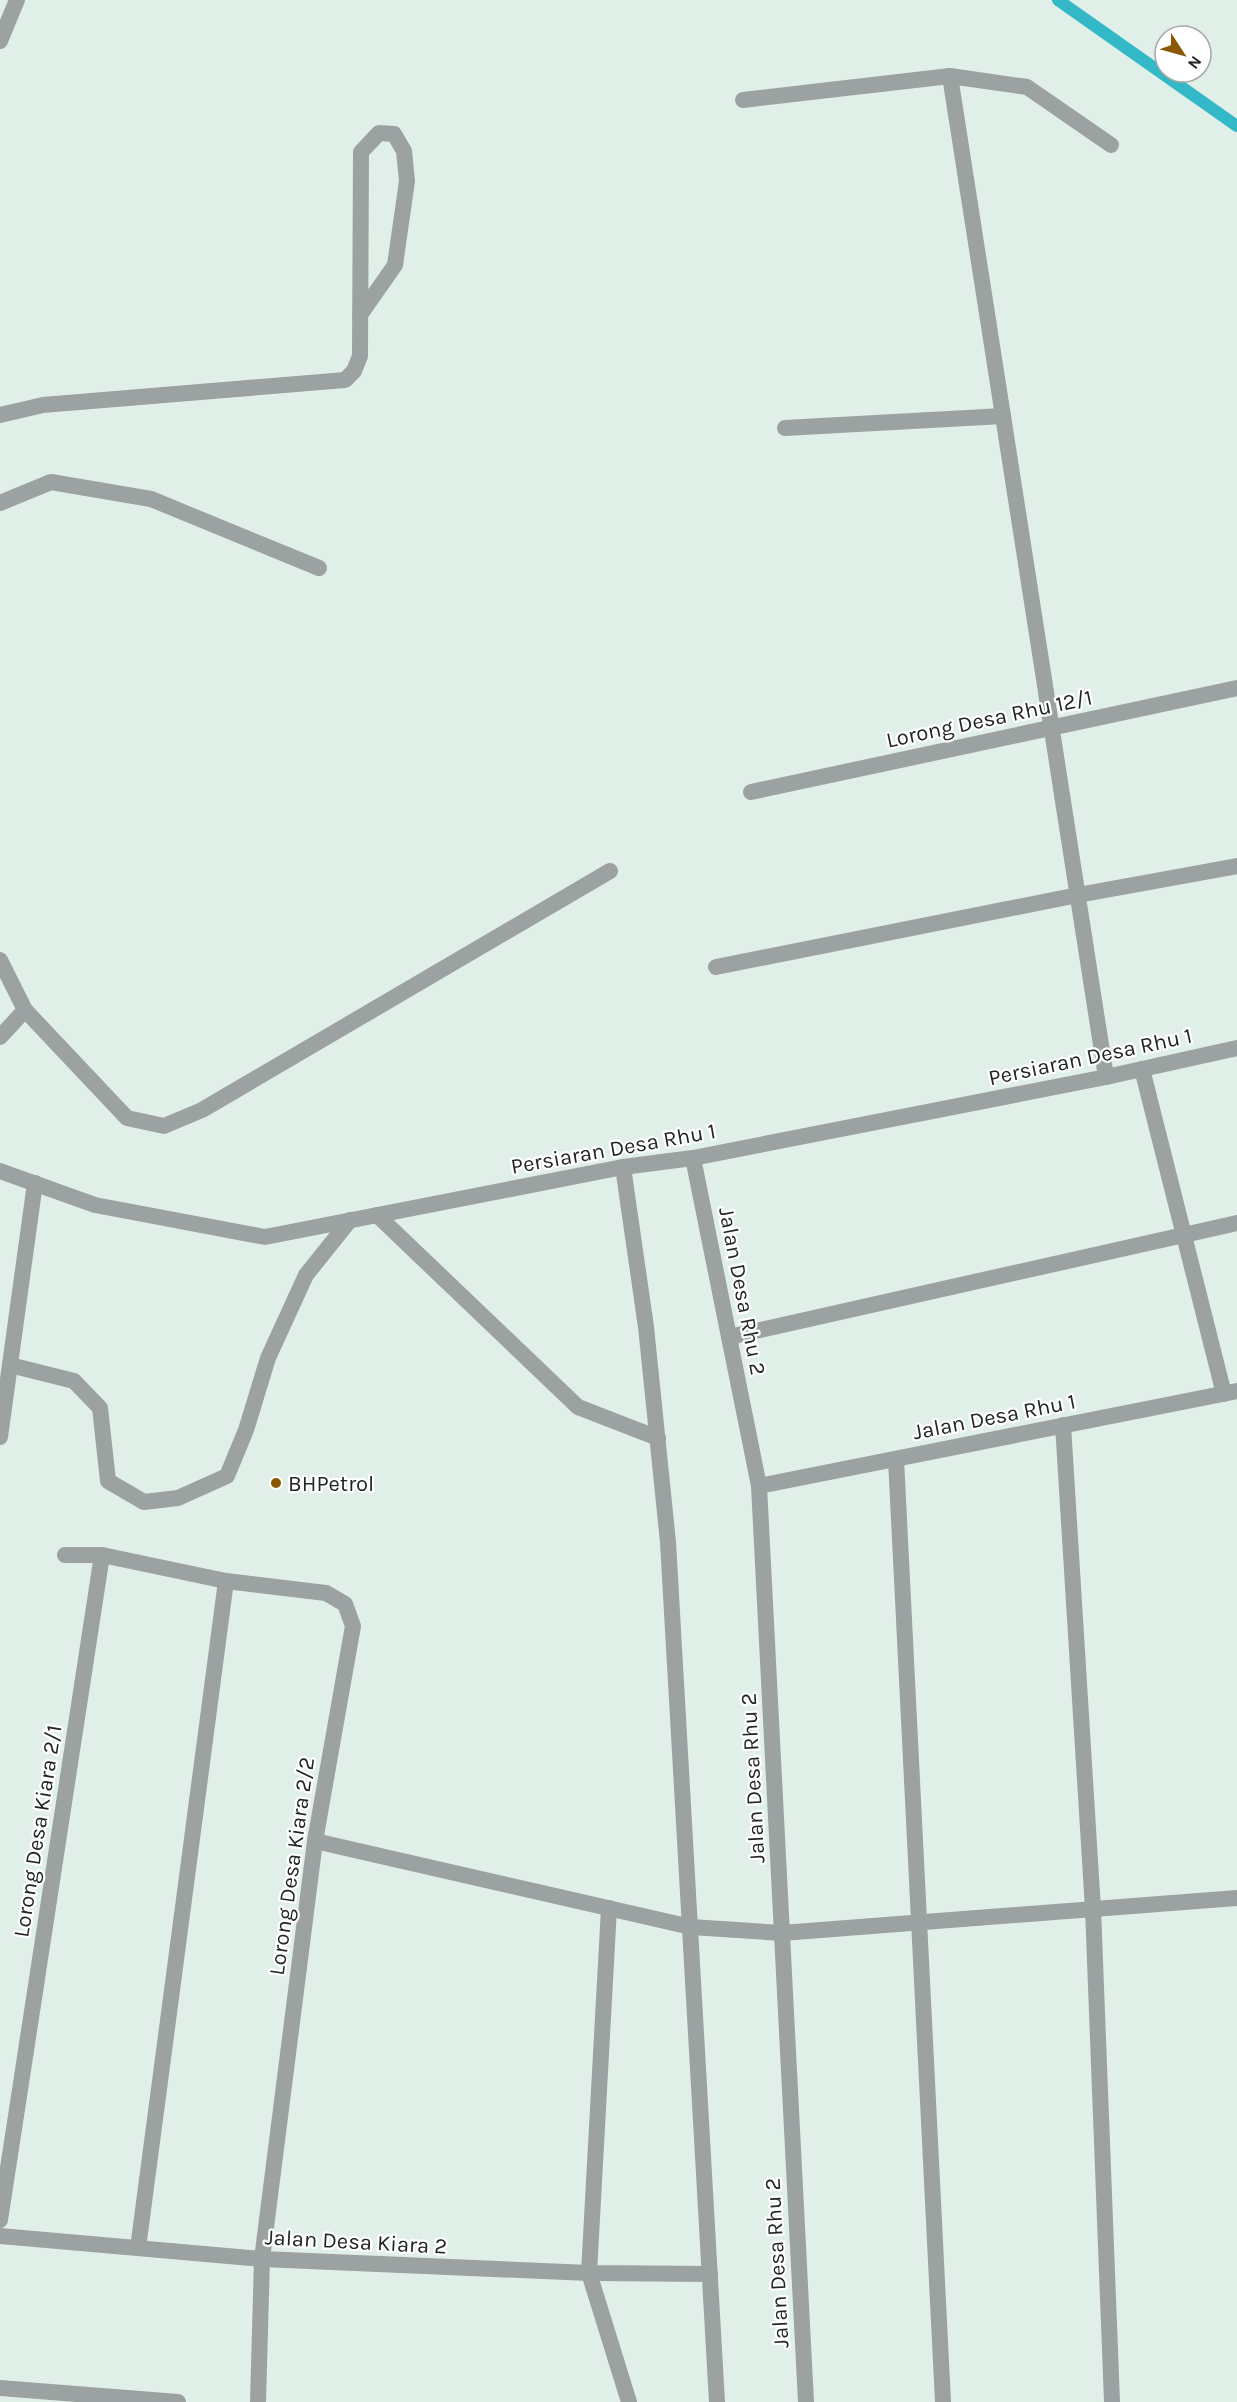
<svg xmlns="http://www.w3.org/2000/svg" width="1237" height="2402" viewBox="0 0 1237 2402" font-family="Karla,sans-serif">
<rect width="100%" height="100%" fill="#e1efe9"/>
<g fill="none" stroke-linecap="round" stroke-linejoin="round">
<path stroke="#32b8c6" stroke-width="12" d="M1058,0l179,126"/>
<g stroke="#9ca2a1" stroke-width="16">
<path d="M0,415l43,-10 302,-25 9,-9 6,-15 1,-204 18,-19 15,1 10,17 3,30 -12,84 -35,50"/>
<path d="M0,503l51,-21 100,17 168,69"/>
<path d="M0,960l25,50"/>
<path d="M716,967l362,-72 159,-29"/>
<path d="M0,1037l25,-27 102,108 37,8 38,-16 408,-239"/>
<path d="M1142,1069l82,325"/>
<path d="M377,1215l201,192 80,31"/>
<path d="M729,1337l508,-114"/>
<path d="M10,1365l64,16 26,27 8,73 36,21 34,-4 49,-22 19,-46 22,-72 38,-83 44,-55"/>
<path d="M896,1459l47,943"/>
<path d="M65,1555h37l124,26 -88,667"/>
<path d="M782,1933l455,-35"/>
<path d="M589,2273l20,-365"/>
<path d="M0,2388l178,14"/>
</g>
<g stroke="#9ca2a1" stroke-width="16">
<path d="M0,41l17,-41"/>
<path d="M950,76l156,1001"/>
<path d="M743,100l207,-24 77,11 84,58"/>
<path d="M785,428l218,-12"/>
<path d="M751,792l486,-104"/>
<path d="M693,1158l66,328 47,916"/>
<path d="M623,1167l23,160 22,215 49,860"/>
<path d="M1063,1425l30,484 19,493"/>
<path d="M0,1437l35,-254"/>
<path d="M759,1486l478,-95"/>
<path d="M226,1581l100,12 19,11 8,22 -38,215 -53,418 -4,143"/>
<path d="M315,1841l376,86 91,6"/>
<path d="M0,2220l102,-665"/>
<path d="M0,2236l262,23 327,14 121,1"/>
<path d="M589,2273l40,129"/>
</g>
<path stroke="#9ca2a1" stroke-width="16" d="M0,1171l95,34 170,32 358,-70 70,-9 413,-81 131,-29"/>
</g>
<circle fill="#895800" stroke="#fff" stroke-width="2" cx="276" cy="1483" r="6"/>
<g text-anchor="middle" stroke-width="4.5" stroke-linejoin="round" paint-order="stroke">
<g font-size="22" fill="#212624" stroke="#fff">
<text transform="translate(989 718) rotate(-12)" y="8">Lorong Desa Rhu 12/1</text>
<text transform="translate(1090 1056) rotate(-12)" y="8">Persiaran Desa Rhu 1</text>
<text transform="translate(613 1148) rotate(-10)" y="8">Persiaran Desa Rhu 1</text>
<text transform="translate(743 1291) rotate(79)" y="8">Jalan Desa Rhu 2</text>
<text transform="translate(994 1416) rotate(-11)" y="8">Jalan Desa Rhu 1</text>
<text transform="translate(752 1778) rotate(-93)" y="8">Jalan Desa Rhu 2</text>
<text transform="translate(37 1831) rotate(-81)" y="8">Lorong Desa Kiara 2/1</text>
<text transform="translate(291 1866) rotate(-82)" y="8">Lorong Desa Kiara 2/2</text>
<text transform="translate(356 2241) rotate(3)" y="8">Jalan Desa Kiara 2</text>
<text transform="translate(776 2263) rotate(-93)" y="8">Jalan Desa Rhu 2</text>
</g>
<g font-size="22" fill="#212624" stroke="#fff" text-anchor="start">
<text x="288" y="1491">BHPetrol</text>
</g>
</g>
<g transform="translate(1183 54) rotate(126)"><circle r="28" fill="#ffffff" stroke="#a6a8a7" stroke-width="1.5"/>
<path d="M0-4.5L10 22L0 15L-10 22Z" fill="#895800"/>
<text y="-9" font-size="16" font-weight="bold" text-anchor="middle" fill="#212624">N</text>
</g>
</svg>
